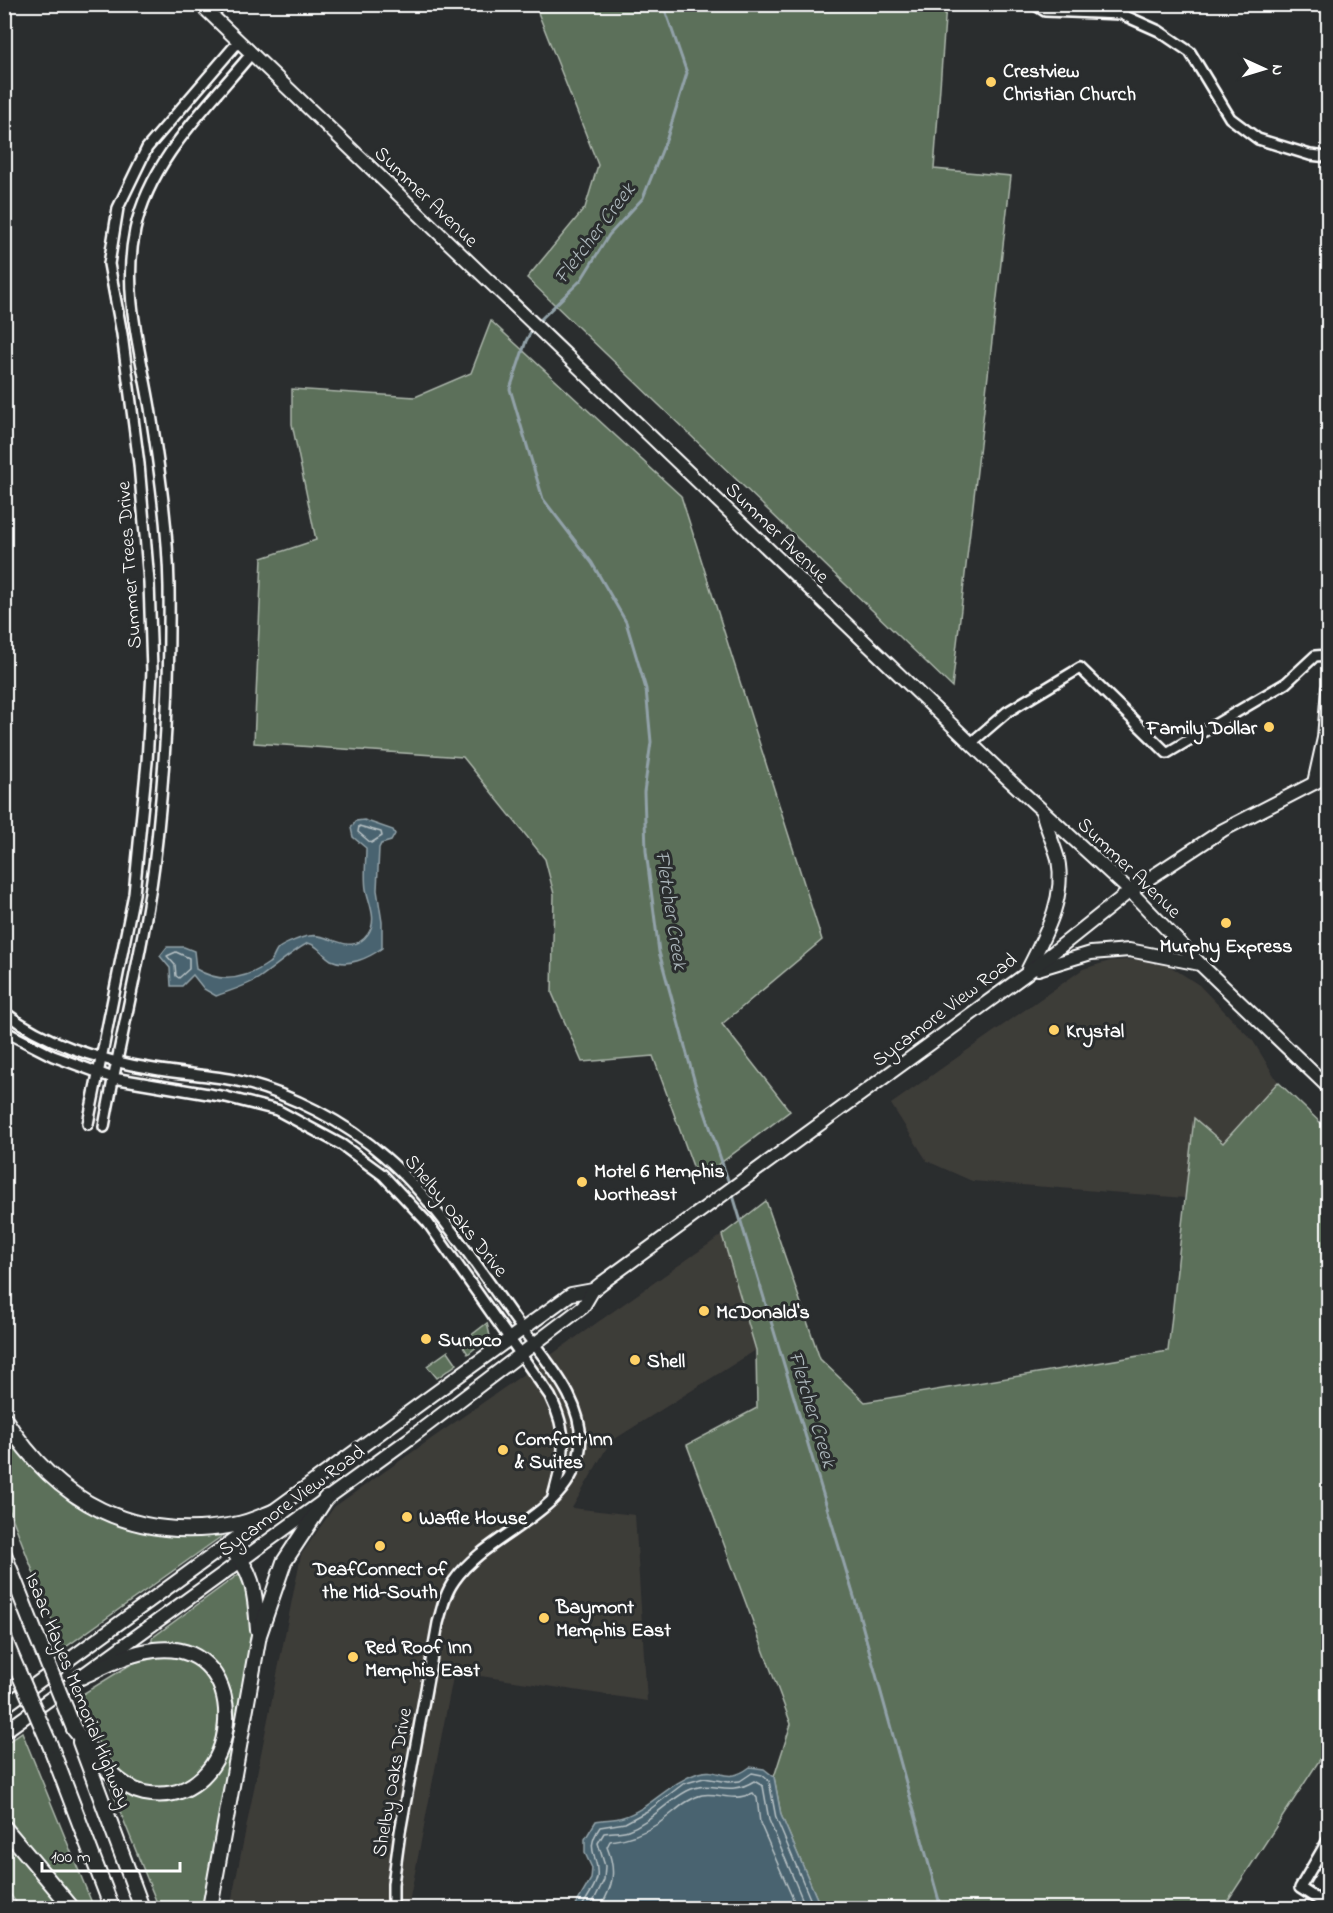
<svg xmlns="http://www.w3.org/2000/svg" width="1333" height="1913" viewBox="0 0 1333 1913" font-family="'Indie Flower',sans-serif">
<rect width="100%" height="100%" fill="#2a2d2e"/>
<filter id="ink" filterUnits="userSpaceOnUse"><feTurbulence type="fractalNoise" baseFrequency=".0167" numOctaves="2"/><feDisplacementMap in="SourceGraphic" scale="12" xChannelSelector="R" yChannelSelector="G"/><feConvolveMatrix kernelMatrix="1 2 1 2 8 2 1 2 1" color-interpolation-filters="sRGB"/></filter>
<g filter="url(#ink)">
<g fill="#3e3c39">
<path d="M1141,959l27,6 31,20 54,56 25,41 -55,62 -29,-26 -9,80 -213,-17 -45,-20 -36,-57 192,-135 27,-8z"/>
<path d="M722,1235l34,115 -146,92 -38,66 63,7 12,186 -193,-29 -45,231 3,5h-182l71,-353 33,-48z"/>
</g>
<g fill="#5b6f5a" stroke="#adb7ac" stroke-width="1.5">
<path d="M535,5h411l-12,164 77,7 -59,511 -425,-409 58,-70 13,-43z"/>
<path d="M491,321l190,175 141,444 -100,84 68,87 -92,69 -45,-124 -71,6 -30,-69 2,-99 -9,-35 -82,-102 -209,-14 8,-185 54,-18 -24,-116v-35l123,8 56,-24z"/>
<path d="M1278,1082l50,48v617l-105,161h-402l-40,-93 -7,-38 17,-53 -104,-279 70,-37 -1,-58 -34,-115 44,-34 54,158 45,43 303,-51 26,-233 29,25z"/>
<path d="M487,1323l3,13 -22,18 -7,-11z"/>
<path d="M448,1351l9,13 -20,14 -10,-12z"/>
<path d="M4,1434l69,70 55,23 101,4 -166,118 -58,-150z"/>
<path d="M239,1574l6,2 8,59 -41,273h-53l-52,-129c115,94 196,-136 45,-135v-6z"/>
<path d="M173,1654c8,4 18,7 25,12 67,46 -18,175 -85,100 -17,-19 -23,-49 -32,-71l52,-32z"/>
<path d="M22,1732l72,176h-14l-75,-90 -1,-73z"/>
<path d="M5,1842l24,23 33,43h-42l-15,-21z"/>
</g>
<g fill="#4a646f" stroke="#92a2a9" stroke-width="1.5">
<path d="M364,820l29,10 2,4 -4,7 -10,3 -2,4 -2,42 5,32v26c-13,10 -35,20 -51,12 -9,-5 -11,-14 -23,-17 -18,10 -32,23 -49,35 -12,8 -30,13 -43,18l-12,-7 -11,-14 -11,11h-11l-1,-18 -10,-12 7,-9h17l10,4 2,18c25,15 49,11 73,-6 5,-3 5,-11 10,-15 5,-4 23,-11 30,-12 21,-4 42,22 59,-2 10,-14 1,-30 -2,-45 -2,-13 0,-28 0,-41l-13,-11 -2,-9 5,-7z"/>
<path d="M750,1767l14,2 10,8 7,38 40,93h-247l17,-29 1,-11 -7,-15v-14l11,-18c9,-2 19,-1 27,-4 27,-8 45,-34 75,-44 21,-7 27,13 52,-6z"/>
</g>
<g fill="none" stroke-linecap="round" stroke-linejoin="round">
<g stroke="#b7c1c5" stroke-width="1.5">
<path d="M359,826l22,6 1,4 -11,7 -13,-11z"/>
<path d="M176,952l13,6v11l-10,9 -3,-2 -1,-11 -8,-9z"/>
<path d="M581,1908c5,-9 14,-20 16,-30 3,-24 -14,-26 3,-51l25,-4 24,-13 34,-26 21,-6 24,4 12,-1 12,-8 10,2 7,6 7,37 38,90"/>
<path d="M590,1908l14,-28 1,-14 -7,-23 6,-10c8,-2 16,0 24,-3 22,-8 38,-28 59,-39 24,-13 40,7 67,-10l9,5 6,34 37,88"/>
<path d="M600,1908c13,-22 17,-36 7,-61l3,-6c19,-2 33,-7 49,-18 14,-9 26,-24 43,-28 18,-3 29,8 51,-2l4,5 3,25 37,85"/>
</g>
<g stroke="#92a2a9" stroke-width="3">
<path d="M537,323l44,-43 28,-45 34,-37 24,-60 20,-65 -24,-69"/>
<path d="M533,328l-7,13 -16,48 33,110 49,64 34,59 20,67 5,53 -7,50 2,59 13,101 36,131 35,103"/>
<path d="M732,1192l126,418 83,298"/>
</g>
<defs>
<g id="minor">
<path d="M1034,4l11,7 76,3 38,17 31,21 40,66 28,21 52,16 18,2"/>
<path d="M971,743l36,-31 73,-44 87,85 119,-70 29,-27 13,-1"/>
<path d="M4,1012c42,32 98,49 150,57 28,5 57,6 84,12 51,12 108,41 147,76 49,42 94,112 132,165 27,37 73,82 62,133 -14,61 -92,78 -125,126 -9,12 -12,28 -16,42l-38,209 -7,52v24"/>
<path d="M4,1031l49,25 60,22 113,19 51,13 65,35 41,30 45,48 122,173c20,40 14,60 3,101"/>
<path d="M88,1124l46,-230 13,-132 5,-91 -3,-89 -10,-118 -17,-130 -13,-70 9,-56 29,-60 92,-107"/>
<path d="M104,1127c17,-95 43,-191 53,-287 9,-84 13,-169 12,-253 -1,-59 -10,-121 -19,-179 -10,-59 -28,-117 -15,-178 15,-70 72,-123 116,-176"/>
<path d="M1328,1840l-28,48 28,18"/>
</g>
<g id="major">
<path d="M200,4l807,774 123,113 70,73 128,123"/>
<path d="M1314,783l10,-45 4,-50"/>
<path d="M1028,969c17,-34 38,-70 30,-110 -4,-15 -12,-31 -16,-48"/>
<path d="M1038,969l53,-16 38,-3 71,14"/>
<path d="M4,1707l567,-413 22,-4"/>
<path d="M4,1732l405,-293 174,-132 10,-17 10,-8 423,-308 104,-83 93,-61 105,-54"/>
</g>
<g id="highway">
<path d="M4,1418c53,85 130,125 230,107 15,-2 30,-10 44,-15"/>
<path d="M228,1547c27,23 27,49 30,83"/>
<path d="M4,1554l32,81"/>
<path d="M4,1638l9,22"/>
<path d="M74,1729c18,22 41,58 70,64 100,19 115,-156 10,-143 -26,3 -49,16 -73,27"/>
<path d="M80,1742l62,166"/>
<path d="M50,1745l62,163"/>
<path d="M4,1827l68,81"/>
<path d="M210,1908l49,-273 25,-73 42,-64"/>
</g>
</defs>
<use href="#minor" stroke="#fff" stroke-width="14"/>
<use href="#major" stroke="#fff" stroke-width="16"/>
<use href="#highway" stroke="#fff" stroke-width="18"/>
<use href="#minor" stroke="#2a2d2e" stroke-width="9"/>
<use href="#major" stroke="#2a2d2e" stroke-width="12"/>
<use href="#highway" stroke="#2a2d2e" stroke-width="14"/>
<defs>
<g id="highway-bridge">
<path d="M36,1635l38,94"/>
<path d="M13,1660l37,85"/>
</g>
</defs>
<use href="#highway-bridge" stroke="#fff" stroke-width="18" stroke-linecap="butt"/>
<use href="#highway-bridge" stroke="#2a2d2e" stroke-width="14"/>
</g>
</g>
<g fill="#ffd166" stroke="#2a2d2e" stroke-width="2">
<circle cx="991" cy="82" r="6"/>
<circle cx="1269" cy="727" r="6"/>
<circle cx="1226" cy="923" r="6"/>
<circle cx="1054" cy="1030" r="6"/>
<circle cx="582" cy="1182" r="6"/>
<circle cx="704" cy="1311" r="6"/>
<circle cx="426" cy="1339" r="6"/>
<circle cx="635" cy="1360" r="6"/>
<circle cx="503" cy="1450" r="6"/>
<circle cx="407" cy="1517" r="6"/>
<circle cx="380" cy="1546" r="6"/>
<circle cx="544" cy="1618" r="6"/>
<circle cx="353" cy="1657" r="6"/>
</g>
<g text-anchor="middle" stroke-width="6" stroke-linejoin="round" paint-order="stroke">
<g font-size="20" font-weight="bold" fill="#fff" stroke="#2a2d2e" text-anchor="start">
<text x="1003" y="77">Crestview<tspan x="1003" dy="23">Christian Church</tspan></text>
<text x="1257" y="734" text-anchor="end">Family Dollar</text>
<text x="1226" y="952" text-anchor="middle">Murphy Express</text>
<text x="1066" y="1037">Krystal</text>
<text x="594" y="1177">Motel 6 Memphis<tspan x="594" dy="23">Northeast</tspan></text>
<text x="716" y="1318">McDonald's</text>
<text x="438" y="1346">Sunoco</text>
<text x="647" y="1367">Shell</text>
<text x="515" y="1445">Comfort Inn<tspan x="515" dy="23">&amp; Suites</tspan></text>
<text x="419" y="1524">Waffle House</text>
<text x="380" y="1575" text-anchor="middle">DeafConnect of<tspan x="380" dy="23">the Mid-South</tspan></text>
<text x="556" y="1613">Baymont<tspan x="556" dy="23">Memphis East</tspan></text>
<text x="365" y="1653">Red Roof Inn<tspan x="365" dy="23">Memphis East</tspan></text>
</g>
<g font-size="20" fill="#fff" stroke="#2a2d2e">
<text transform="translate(427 196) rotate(44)" y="7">Summer Avenue</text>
<text transform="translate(778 532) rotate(44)" y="7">Summer Avenue</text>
<text transform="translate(128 565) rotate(-94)" y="7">Summer Trees Drive</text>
<text transform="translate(1130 867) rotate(44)" y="7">Summer Avenue</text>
<text transform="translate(944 1009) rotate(-37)" y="7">Sycamore View Road</text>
<text transform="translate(457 1215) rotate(51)" y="7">Shelby Oaks Drive</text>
<text transform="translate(291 1500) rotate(-36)" y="7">Sycamore View Road</text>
<text transform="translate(79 1690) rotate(68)" y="7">Isaac Hayes Memorial Highway</text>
<text transform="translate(391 1782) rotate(-80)" y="7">Shelby Oaks Drive</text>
</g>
<g font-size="21" font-style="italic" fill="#aeb9be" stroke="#2a2d2e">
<text transform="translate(594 233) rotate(-53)" y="7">Fletcher Creek</text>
<text transform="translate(672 910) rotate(81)" y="7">Fletcher Creek</text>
<text transform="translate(813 1409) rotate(73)" y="7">Fletcher Creek</text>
</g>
</g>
<rect width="1333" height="1913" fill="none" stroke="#2a2d2e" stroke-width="24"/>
<rect x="12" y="12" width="1309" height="1889" fill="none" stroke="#fff" stroke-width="2" filter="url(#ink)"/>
<g transform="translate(1264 69) rotate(94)" stroke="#2a2d2e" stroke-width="4.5" paint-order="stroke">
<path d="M0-4.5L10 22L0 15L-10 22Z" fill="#ffffff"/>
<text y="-9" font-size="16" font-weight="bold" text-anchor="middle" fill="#ffffff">N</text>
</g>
<path d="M42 1862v9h138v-9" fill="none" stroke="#ffffff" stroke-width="3"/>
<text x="51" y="1862" font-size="18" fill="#ffffff" stroke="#2a2d2e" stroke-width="4.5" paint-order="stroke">100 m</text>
</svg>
